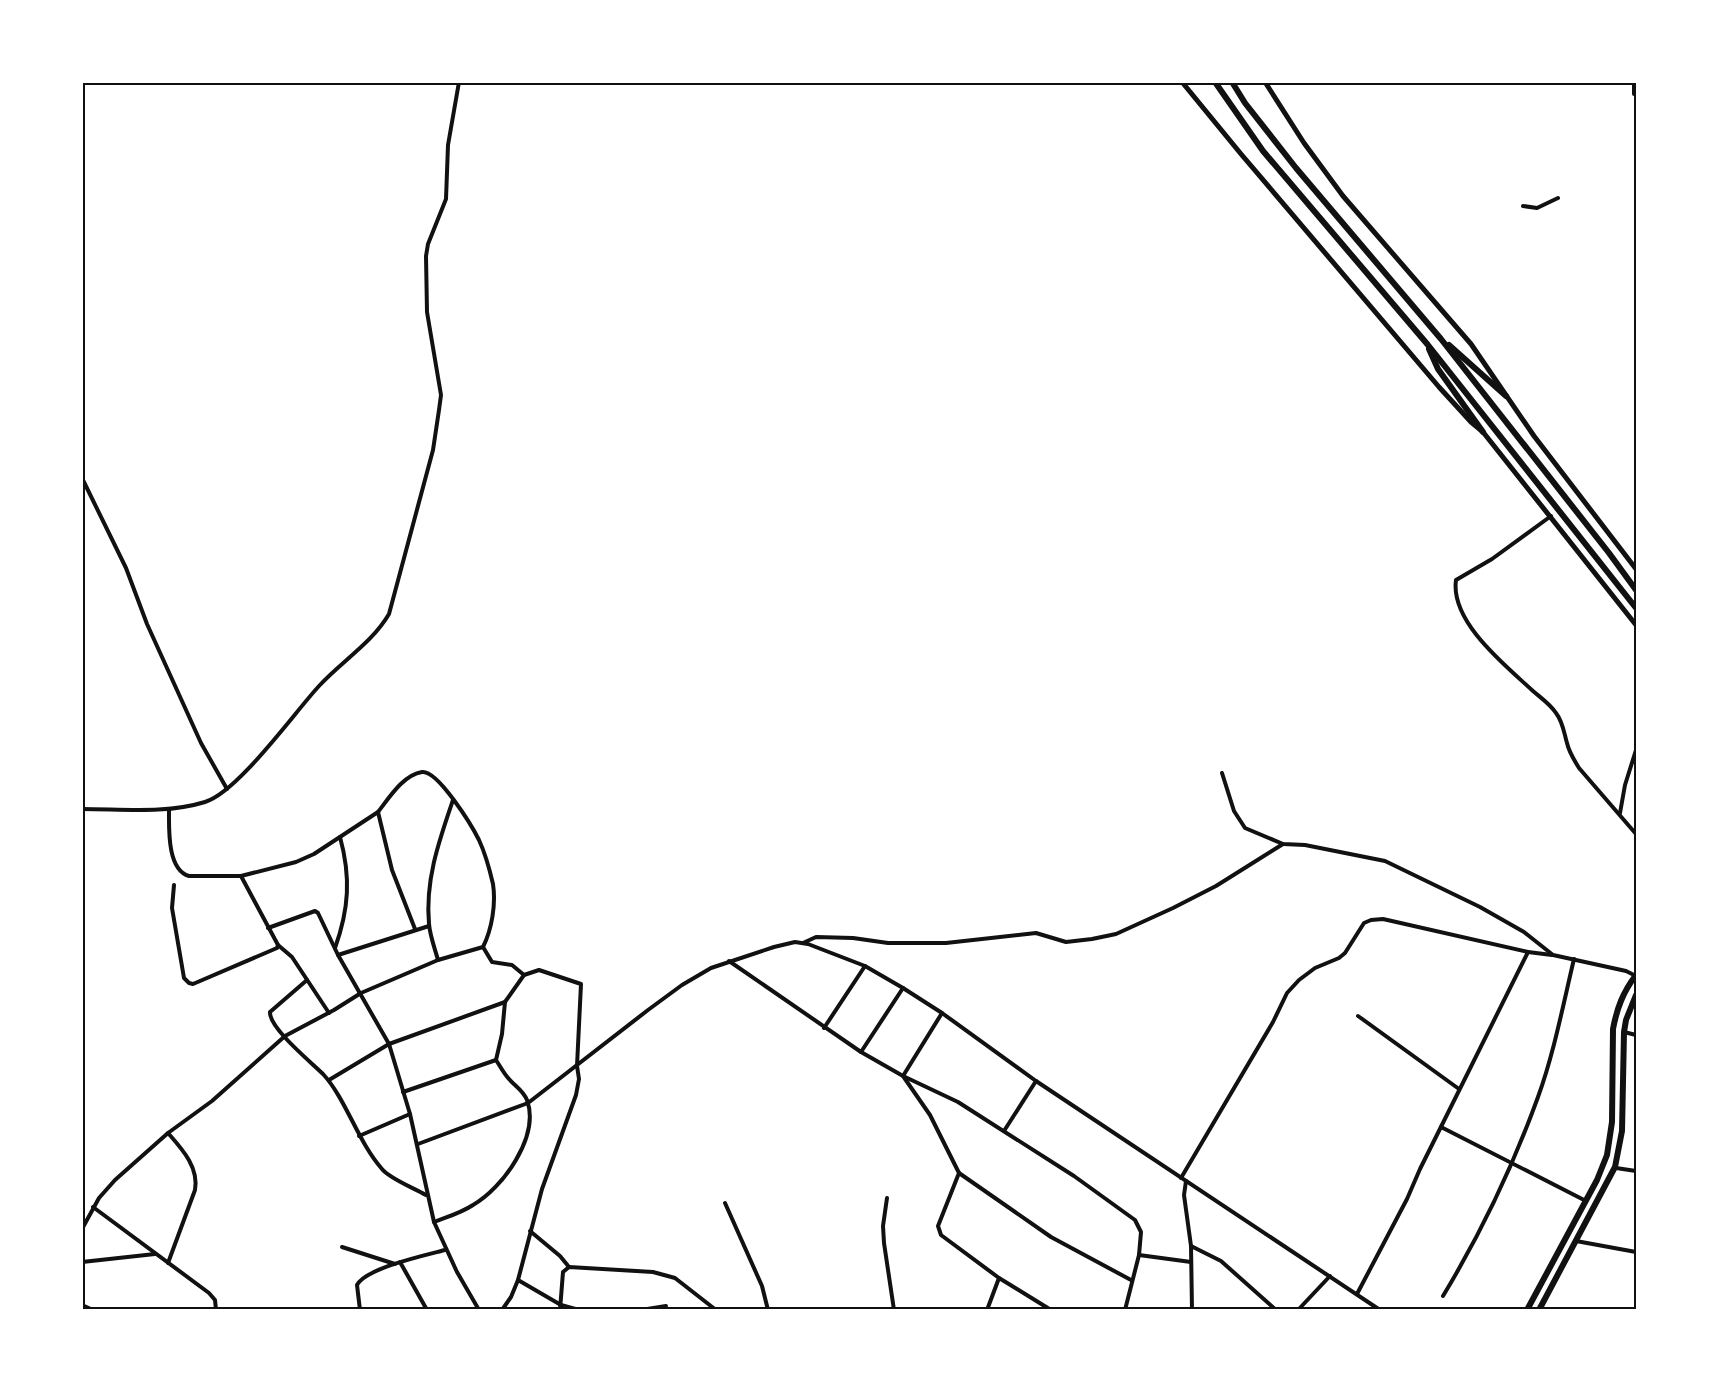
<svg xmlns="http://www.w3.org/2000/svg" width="1719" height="1392" viewBox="0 0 1719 1392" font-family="Mulish,sans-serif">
<rect width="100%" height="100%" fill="#fff"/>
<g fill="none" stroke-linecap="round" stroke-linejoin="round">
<g stroke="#111" stroke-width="4">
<path d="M1634,82v12"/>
<path d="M1523,206l14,2 21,-10"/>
<path d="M82,478l44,90 21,56 54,119 26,46"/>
<path d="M1551,516l-59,43 -36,21c-6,42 50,86 77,111 8,7 17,13 23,22 7,9 8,20 11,30 2,9 7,17 12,25l57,66"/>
<path d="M1222,773l12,38 11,17 38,16 22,1 80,16 95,46 44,25 29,23 73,16 10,5"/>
<path d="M82,809c41,0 84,5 123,-7 33,-10 89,-89 114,-116 23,-25 53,-43 70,-72l44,-164 6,-40 2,-15 -14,-83 -1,-56 2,-12 18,-45 2,-54 11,-63"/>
<path d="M169,810c0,18 -2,60 20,66h52l55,-14 18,-8 64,-42 14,58 23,59"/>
<path d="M1620,813l5,-28 11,-35"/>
<path d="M174,885l-2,23 12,70 5,5 4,1 84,-36 1,-3 -37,-69"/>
<path d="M268,928l47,-17 3,2 20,42 51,89 21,70 24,108 23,50 22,38"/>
<path d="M803,943l13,-6 37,1 35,5h58l90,-10 30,9 26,-3 24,-5 57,-26 43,-22 67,-42"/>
<path d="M278,945l14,12 37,56"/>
<path d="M483,947l9,15 20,3 12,10"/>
<path d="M335,948c14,-39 16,-71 5,-111"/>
<path d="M338,955l91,-29"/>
<path d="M438,960c-3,-11 -8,-24 -9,-36 -4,-44 10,-83 24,-124"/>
<path d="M729,961l132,91 42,24 55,26 116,74 61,44 6,12 -2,23 -14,55"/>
<path d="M307,980l-37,32c-1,16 41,50 53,62 23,25 35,68 59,95 8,10 32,19 44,26"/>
<path d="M942,1013l-39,63 27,39 29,58 -21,53 3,9 58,43 52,32"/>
<path d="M1358,1016l101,73"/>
<path d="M824,1028l41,-62"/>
<path d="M1624,1032l12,3"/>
<path d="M861,1052l42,-64"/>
<path d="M329,1080l60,-36 116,-42"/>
<path d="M403,1092l93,-32 6,-26 3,-32 19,-27 15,-5 42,14 -4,82 2,13 -3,16 -34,94 -24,91 -7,17 -9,13"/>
<path d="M1441,1127l145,74"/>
<path d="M1004,1131l32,-50"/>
<path d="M168,1133c14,16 31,34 27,57l-27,73"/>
<path d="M359,1136l51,-22"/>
<path d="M418,1144l110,-41 120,-93 34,-25 29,-17 63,-21 21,-5 13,2 57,22 38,22 39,25 94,68 344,229"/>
<path d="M1616,1168l20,3"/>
<path d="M959,1173l92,64 80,43"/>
<path d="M1181,1178l92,-156 14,-29 12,-13 16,-12 24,-10 6,-5 19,-30 7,-3 12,-1 145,33"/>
<path d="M1186,1181l-2,14 7,51 1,64"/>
<path d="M887,1198l-4,28 1,17 10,67"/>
<path d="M725,1203l37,83 6,24"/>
<path d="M93,1207l116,86 6,7 1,10"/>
<path d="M434,1222c13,-5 27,-9 39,-17 30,-17 67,-69 54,-105 -4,-10 -11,-13 -18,-21 -5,-5 -9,-13 -13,-19"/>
<path d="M82,1229l17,-31 16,-18 53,-47 44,-32 73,-65 49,-26 27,-17 77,-33 45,-13c9,-18 13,-43 10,-63 -3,-13 -8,-31 -14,-44 -7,-14 -41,-70 -57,-68 -19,3 -33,26 -44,40"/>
<path d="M530,1231l30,25 9,11"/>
<path d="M1576,1241l60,11"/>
<path d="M1191,1246l30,15 55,49"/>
<path d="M342,1247l53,17"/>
<path d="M1139,1255l52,7"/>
<path d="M82,1262l73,-8"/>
<path d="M400,1262l27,48"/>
<path d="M518,1280l43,25 18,5"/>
<path d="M1357,1294l50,-95 13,-30 108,-217 24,3"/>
<path d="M1443,1296c38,-63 70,-130 95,-199 16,-44 25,-92 36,-138"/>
<path d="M82,1305l11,5"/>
<path d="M360,1310l-3,-25c9,-17 69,-30 88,-35"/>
<path d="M560,1310l3,-38 6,-5 84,5 22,6 41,32"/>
<path d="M641,1310l25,-4"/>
<path d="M987,1310l12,-32"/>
<path d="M1298,1310l32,-34"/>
</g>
<g stroke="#111" stroke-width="5">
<path d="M1182,82l59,72 198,233 32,35 12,10 153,193"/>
<path d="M1265,82l39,61 39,53 128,148 63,92 102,133"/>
</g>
<g stroke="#111" stroke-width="6">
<path d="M1527,1310l70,-130 10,-25 5,-33 1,-93c4,-21 10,-37 23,-54"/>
<path d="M1539,1310l76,-143 7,-36 2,-99 2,-12 10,-25"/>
</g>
<g stroke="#111" stroke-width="6">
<path d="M1215,82l48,69 165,194 208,263"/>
<path d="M1232,82l13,21 51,65 145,171 168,214 27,37"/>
<path d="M1449,345l57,51"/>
<path d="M1429,349l9,20 45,63"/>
</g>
</g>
<rect width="1719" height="1392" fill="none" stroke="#ffffff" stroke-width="168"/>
<rect x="84" y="84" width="1551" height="1224" fill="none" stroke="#111" stroke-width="2"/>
</svg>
